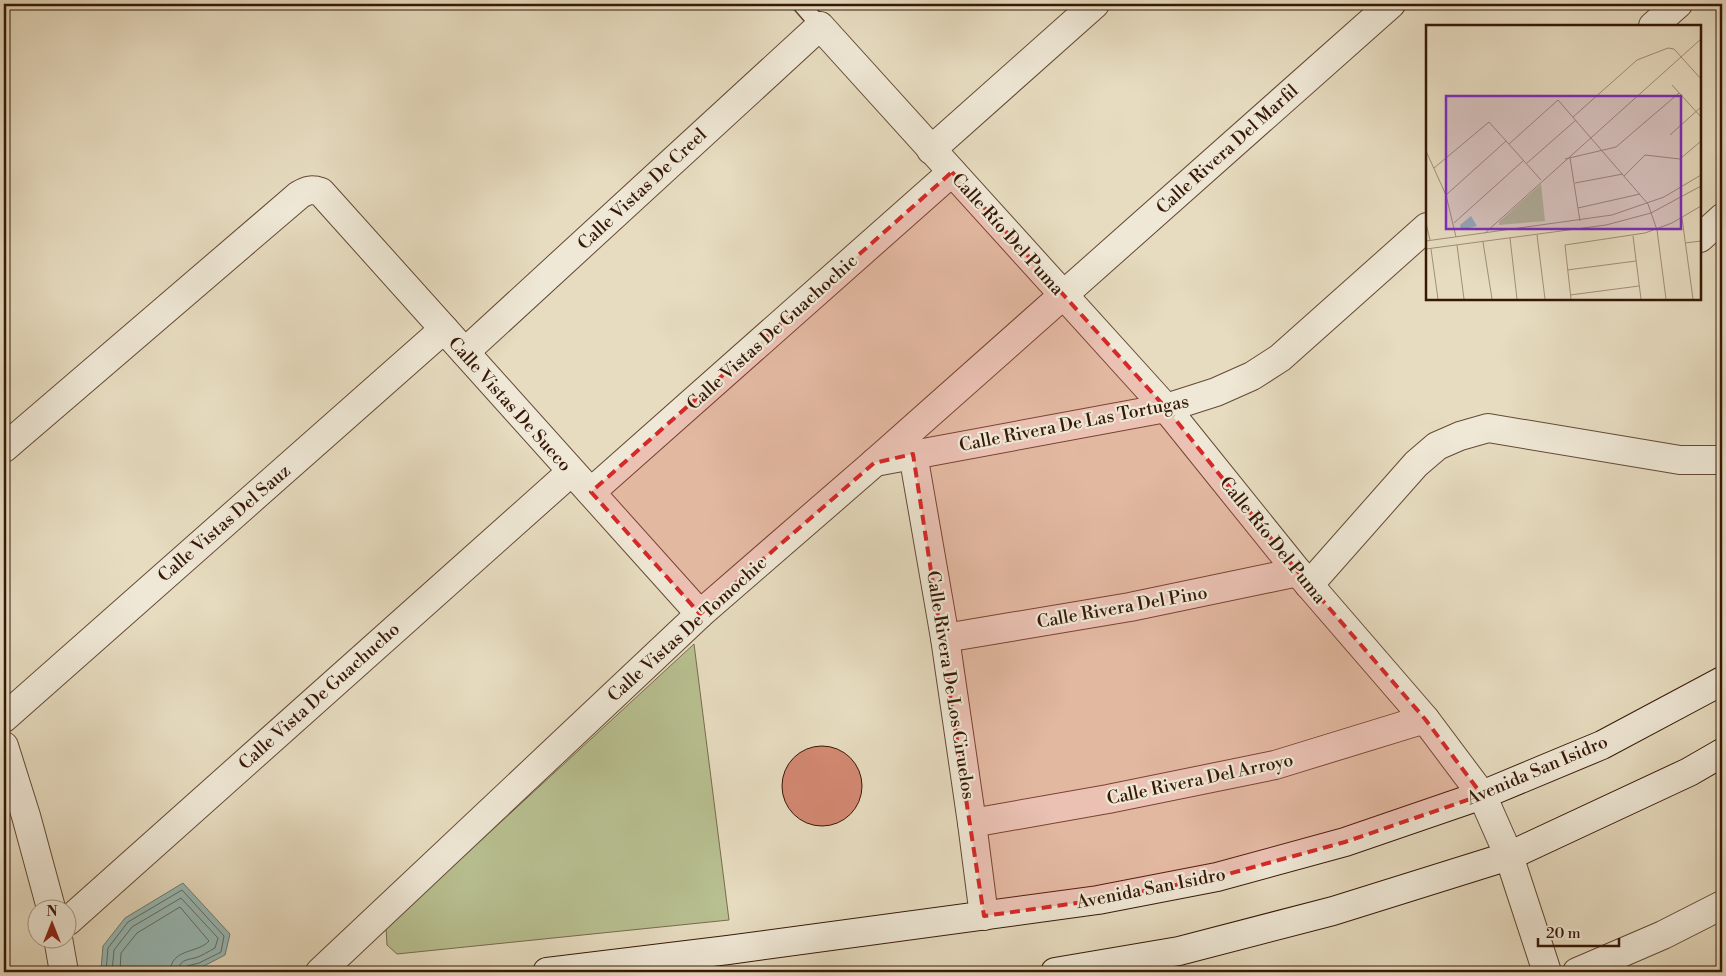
<svg xmlns="http://www.w3.org/2000/svg" width="1726" height="976" viewBox="0 0 1726 976" font-family="'Libre Bodoni',serif">
<rect width="100%" height="100%" fill="#e7dcc0"/>
<filter id="stains"><feTurbulence type="fractalNoise" baseFrequency=".004" numOctaves="4"/><feColorMatrix values="0 0 0 0 .2 0 0 0 0 .09 0 0 0 0 .02 0 0 0 .5 -.17"/></filter>
<radialGradient id="worn" r=".72"><stop offset=".6" stop-color="#630" stop-opacity="0"/><stop offset="1" stop-color="#630" stop-opacity=".3"/></radialGradient>
<path fill="#b8c091" stroke="#786c4c" d="M694,644l35,276 -332,34 -10,-9 -1,-17z"/>
<path fill="#97bab7" stroke="#717971" d="M183,883l47,51 -5,21 -25,13 -26,4h-71l-2,-2 2,-24 22,-28z"/>
<g fill="none" stroke-linecap="round" stroke-linejoin="round">
<g stroke="#67695f" stroke-width="1">
<path d="M106,972l2,-24 20,-26 54,-32 42,46 -3,16 -22,11 -12,3 -3,6"/>
<path d="M112,972l2,-22 18,-23 49,-29 37,40 -3,10c-6,3 -13,8 -20,10 -9,2 -16,2 -17,14"/>
<path d="M120,972l1,-19 16,-20 43,-26 29,34c-12,13 -38,7 -39,31"/>
</g>
</g>
<circle fill="#d38972" stroke="#371807" cx="822" cy="786" r="40"/>
<g fill="none" stroke-linecap="round" stroke-linejoin="round">
<defs>
<path id="lane" d="M801,4l19,22"/>
<g id="street">
<path d="M1653,26l25,-22"/>
<path d="M931,150l164,-146"/>
<path d="M1700,238l22,-20"/>
<path d="M465,352l355,-326 346,382 132,164 127,147 57,76 27,61 38,116"/>
<path d="M4,448l295,-253c8,-5 13,-6 22,-3l379,422"/>
<path d="M913,454l32,184 27,185 12,93"/>
<path d="M875,462l291,-54 50,-16 36,-16 28,-18 147,-131"/>
<path d="M591,492l361,-320"/>
<path d="M1309,585l107,-121 21,-18 23,-10 28,-8 192,32h42"/>
<path d="M945,638l185,-31 168,-35"/>
<path d="M4,718l440,-389"/>
<path d="M4,746l22,70 25,92"/>
<path d="M972,823l136,-24 167,-34 150,-46"/>
<path d="M68,921l503,-449"/>
<path d="M58,938l6,34"/>
<path d="M320,972l380,-358 174,-151 517,-459"/>
<path d="M1577,972l86,-37 59,-30"/>
</g>
<g id="secondary">
<path d="M547,972l181,-22 370,-50 119,-23 128,-35 137,-47 120,-50 120,-64"/>
<path d="M1055,972l124,-21 154,-40 176,-55 180,-84 33,-19"/>
</g>
</defs>
<use href="#lane" stroke="#634935" stroke-width="19"/>
<use href="#street" stroke="#634935" stroke-width="30"/>
<use href="#secondary" stroke="#371807" stroke-width="30"/>
<use href="#lane" stroke="#efe8d6" stroke-width="16"/>
<use href="#street" stroke="#efe8d6" stroke-width="28"/>
<use href="#secondary" stroke="#efe8d6" stroke-width="28"/>
</g>
<path fill="#d62828" fill-opacity="0.2" stroke="#d62828" stroke-width="4" stroke-dasharray="10 6" stroke-linejoin="round" d="M952,172l214,236 132,164 127,147 57,76 -137,47 -128,35 -119,23 -114,16 -71,-462 -39,9 -174,151 -109,-122z"/>
<g text-anchor="middle" stroke-width="4.5" stroke-linejoin="round" paint-order="stroke">
<g font-size="18" fill="#371807" stroke="#efe8d6">
<text transform="translate(1227 149) rotate(-42)" y="6">Calle Rivera Del Marfil</text>
<text transform="translate(642 189) rotate(-43)" y="6">Calle Vistas De Creel</text>
<text transform="translate(1008 234) rotate(48)" y="6">Calle Río Del Puma</text>
<text transform="translate(772 332) rotate(-42)" y="6">Calle Vistas De Guachochic</text>
<text transform="translate(510 404) rotate(48)" y="6">Calle Vistas De Sueco</text>
<text transform="translate(1074 423) rotate(-11)" y="6">Calle Rivera De Las Tortugas</text>
<text transform="translate(224 523) rotate(-41)" y="6">Calle Vistas Del Sauz</text>
<text transform="translate(1273 540) rotate(51)" y="6">Calle Río Del Puma</text>
<text transform="translate(1122 607) rotate(-10)" y="6">Calle Rivera Del Pino</text>
<text transform="translate(687 629) rotate(-42)" y="6">Calle Vistas De Tomochic</text>
<text transform="translate(951 685) rotate(81)" y="6">Calle Rivera De Los Ciruelos</text>
<text transform="translate(319 696) rotate(-42)" y="6">Calle Vista De Guachucho</text>
<text transform="translate(1537 770) rotate(-23)" y="6">Avenida San Isidro</text>
<text transform="translate(1200 779) rotate(-12)" y="6">Calle Rivera Del Arroyo</text>
<text transform="translate(1151 888) rotate(-11)" y="6">Avenida San Isidro</text>
</g>
</g>
<g transform="translate(1426 25)">
<rect width="275" height="275" fill="#e7dcc0"/>
<path d="M115,159l4,37 -46,4v-3z" fill="#b8c091"/>
<path d="M45,191l6,10 -16,4 -1,-5z" fill="#97bab7"/>
<path fill="none" stroke="#a18e76" stroke-width="1" d="M246,60l29,32M147,92l64,-57 31,-12 6,1 27,30M244,110l31,-28M83,119l49,-44 90,104 9,26 9,69M0,126l20,44 10,42M144,133l10,63M139,134l51,-12 63,-54M101,138l49,-43M8,143l55,-46 52,58M198,151l21,-21 35,4 21,-18M149,158l48,-9M20,170l60,-54M152,183l62,-14M256,193l11,81M0,198l4,17M28,198l70,-63M59,208l216,-194M111,210l8,64M207,211l8,63M84,213l7,61M0,216l186,-26 52,-18 37,-22M57,217l9,57M259,218l16,-2M31,220l7,54M0,224l180,-24 45,-12 50,-27M5,224l7,50M141,245l69,-9M144,270l69,-9M145,274l-6,-54 80,-12 27,-10 29,-17"/>
<path fill="#7b2cbf" fill-opacity="0.15" stroke="#7b2cbf" stroke-width="2.5" d="M20,71h235v133h-235z"/>
<rect width="275" height="275" fill="none" stroke="#371807" stroke-width="2.5"/>
</g>
<rect width="1726" height="976" fill="none" stroke="#e7dcc0" stroke-width="20"/>
<rect x="5" y="5" width="1716" height="966" fill="none" stroke="#371807" stroke-width="2.5"/>
<rect x="10" y="10" width="1706" height="956" fill="none" stroke="#371807"/>
<g transform="translate(52 924)"><circle r="24" fill="#efe8d6" stroke="#a59583"/>
<path d="M0-4L9 19L0 12L-9 19Z" fill="#8f2418"/>
<text y="-8" font-size="14" font-weight="bold" text-anchor="middle" fill="#371807">N</text>
</g>
<path d="M1538 938v8h81v-8" fill="none" stroke="#371807" stroke-width="2.5"/>
<text x="1546" y="938" font-size="15" fill="#371807" stroke="#efe8d6" stroke-width="4" paint-order="stroke">20 m</text>
<rect width="100%" height="100%" filter="url(#stains)"/>
<rect width="100%" height="100%" fill="url(#worn)"/>
</svg>
